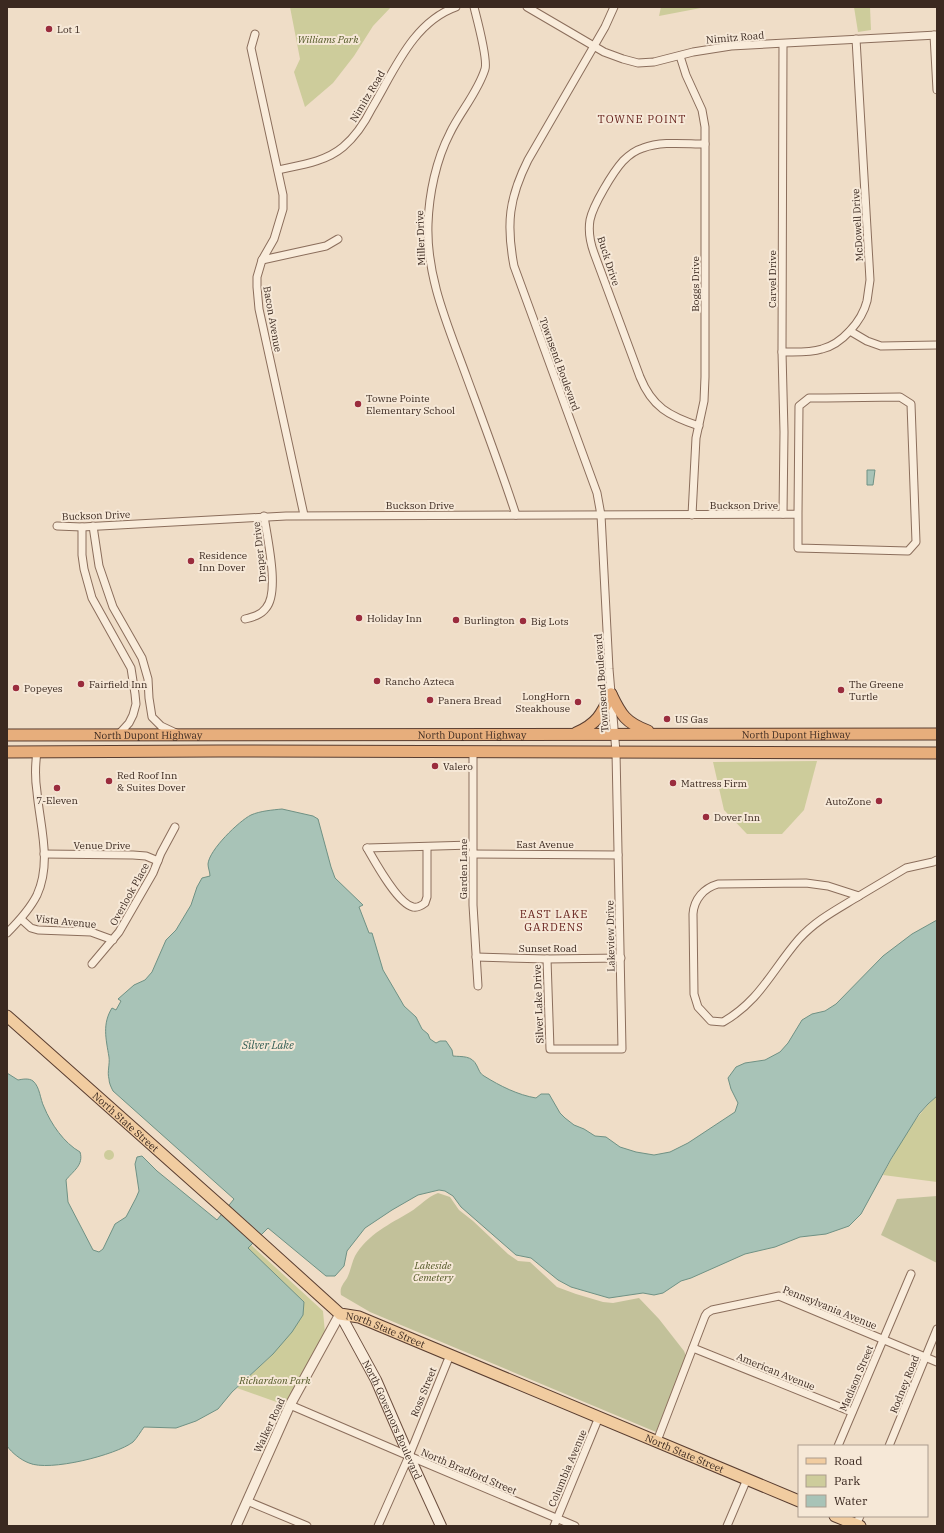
<svg xmlns="http://www.w3.org/2000/svg" width="944" height="1533" viewBox="0 0 944 1533" font-family="'IBM Plex Serif',serif">
<rect width="100%" height="100%" fill="#efddc7"/>
<g fill="#cdcc9b">
<path d="M290,7h101l-18,19 -19,30 -21,27 -28,24 -11,-35 6,-13z"/>
<path d="M661,7h45l-47,9z"/>
<path d="M854,7h16l1,23 -13,2z"/>
<path d="M817,761l-13,49 -22,24h-35l-23,-24 -11,-48z"/>
<path d="M937,1096v86l-54,-7c14,-26 31,-59 54,-79z"/>
<circle cx="109" cy="1155" r="5"/>
<path d="M251,1245l72,66 2,22 -40,72 -48,-17 36,-34 -25,-106z"/>
</g>
<g fill="#c2c19a">
<path d="M438,1193l12,4 9,13 14,11 35,33 10,7 12,1 27,25 19,7 27,8 10,1 26,-5 20,21 25,32 2,5 -30,76 -286,-120 -29,-17c-2,-9 4,-12 7,-19 3,-7 4,-14 7,-20 13,-22 35,-32 55,-44 10,-6 17,-15 28,-19z"/>
<path d="M937,1196v67l-56,-28 16,-36z"/>
</g>
<g fill="#a8c3b7" stroke="#6f9184">
<path d="M867,470h8l-2,15h-6z"/>
<path d="M282,809l31,7 5,3 13,48 4,11 28,27 -4,2 10,26h3l11,37 17,29 4,7 12,11 6,12 6,5 2,5 6,4 4,-2h6l6,9 1,6c9,1 19,-1 24,10 2,4 3,8 7,10 16,10 34,19 52,22l5,-4h8l11,19 5,5 9,7 10,4 11,7 11,1 14,10 16,5 18,3 16,-3 18,-9 47,-31 3,-9 -7,-14 -3,-11 8,-11 9,-4 20,-3 15,-8 8,-9 14,-23 10,-6 13,-3 11,-7 47,-48 29,-22 25,-14v176l-9,8 -9,10 -28,45 -30,55 -12,12 -23,8 -26,3 -25,10 -30,7 -54,24 -10,3 -18,12 -9,2 -11,-2 -34,5 -38,-11 -13,-7 -27,-22 -15,-3 -55,-48 -8,-11 -8,-5 -6,-1 -21,5 -26,15 -27,18 -18,23 -3,15 -9,10h-9l-58,-48 -20,20 56,54 -1,13 -11,17 -19,22 -41,38 -14,17 -22,12 -20,7 -32,-1c-3,4 -7,11 -11,15 -17,13 -84,30 -104,21 -8,-3 -17,-10 -22,-17v-373l11,7c5,-1 11,-2 15,1 7,6 7,18 11,26 7,17 20,36 36,45 4,13 -7,19 -14,28l2,22 25,48 6,2 4,-3 12,-25 11,-7 10,-19 3,-7 -4,-27 2,-7 5,-1 15,15 60,49 17,-21 -121,-108c-2,-4 -4,-8 -4,-12 -2,-7 1,-15 0,-22 -3,-18 -7,-33 3,-49l4,2 5,-9 -3,-2 16,-14 11,-5 7,-8 14,-32 10,-10 15,-25 6,-18 5,-9 8,-2c0,-4 -2,-8 -2,-12 1,-14 31,-43 43,-49 9,-4 21,-5 31,-6z"/>
</g>
<g fill="none" stroke-linecap="round" stroke-linejoin="round">
<defs>
<g id="minor">
<path d="M474,7c3,12 14,52 11,62 -7,23 -25,43 -35,64 -14,27 -21,61 -22,91 -2,54 21,104 39,154 17,46 34,91 49,137"/>
<path d="M527,7l77,45 19,7 15,4 16,-1 39,-10 38,-6 206,-11"/>
<path d="M255,34l-4,14 32,147v14l-9,30 -12,21 -5,17v10l2,22 45,206"/>
<path d="M934,35l3,55"/>
<path d="M783,44l-1,308 2,80 -1,82"/>
<path d="M680,56l6,19 16,35 3,17v250l-1,24 -8,37 -4,77"/>
<path d="M278,170c23,-5 47,-8 65,-23 13,-11 22,-25 29,-39 22,-37 41,-86 84,-101"/>
<path d="M262,260l64,-14 12,-7"/>
<path d="M850,331l17,10 14,5 56,-1"/>
<path d="M782,352c14,0 27,1 40,-3 20,-5 40,-28 45,-48 1,-7 2,-14 3,-21l-14,-241"/>
<path d="M699,426c-30,-10 -47,-19 -59,-49l-46,-124c-4,-11 -6,-21 -4,-33 3,-15 23,-48 33,-59 6,-6 13,-11 20,-13 19,-7 42,-4 62,-4"/>
<path d="M57,526l25,1 204,-11 512,-2v34l110,3 8,-9 -5,-138 -11,-7 -74,1h-17l-10,8 -1,108"/>
<path d="M93,526l6,40 14,41 29,51 6,21 1,19 3,19 9,9 15,7"/>
<path d="M82,527v28l2,14 8,29 39,70 4,26 1,10 -3,11 -4,8 -11,12"/>
<path d="M245,619c8,-2 16,-4 21,-11 14,-16 1,-71 -2,-92"/>
<path d="M473,752v153l5,81"/>
<path d="M367,848c8,14 31,56 46,59 4,1 8,-1 12,-4l2,-6v-50"/>
<path d="M367,848l105,-3"/>
<path d="M44,854l89,1 13,1 12,5"/>
<path d="M472,854l146,1"/>
<path d="M806,883l22,3 31,10c-21,13 -43,24 -60,43 -27,31 -39,62 -76,83l-12,-1 -13,-14 -4,-13 -1,-80c1,-15 11,-26 25,-30z"/>
<path d="M859,896l47,-28 27,-6 4,-2"/>
<path d="M21,919l10,9 7,2 53,2 22,8"/>
<path d="M7,933c11,-11 23,-24 30,-38 15,-33 3,-69 0,-103 -2,-13 -2,-26 0,-40"/>
<path d="M476,957l71,2 74,-1"/>
<path d="M547,959l3,90h72l-6,-297 -7,-83 -8,-154 -4,-22 -83,-227c-8,-42 -5,-68 14,-106l77,-133 9,-20"/>
<path d="M92,964l27,-32 34,-59 8,-20 14,-26"/>
<path d="M693,1348l159,64"/>
<path d="M290,1405l119,51 166,70"/>
<path d="M657,1441l48,-125 2,-3 5,-3 67,-14 158,66"/>
<path d="M838,1446l73,-172"/>
<path d="M889,1446l48,-117"/>
<path d="M247,1501l60,25"/>
<path d="M856,1525l4,-9"/>
<path d="M378,1526l31,-70 41,-101"/>
<path d="M554,1526l45,-109"/>
<path d="M727,1526l20,-47"/>
</g>
<path id="tertiary" d="M236,1526l54,-121 50,-91"/>
<g id="secondary">
<path id="s1" d="M340,1314l36,66 33,76 32,70"/>
</g>
<g id="primary">
<path id="s2" d="M7,1016l217,193 116,105 19,3 440,184"/>
<path d="M835,1516l25,10"/>
</g>
<g id="trunk">
<path d="M611,694c10,21 15,29 37,37"/>
<path d="M576,733c21,-9 26,-19 35,-39"/>
<path id="s3" d="M7,735l930,-1"/>
<path d="M7,752l211,-1 719,2"/>
</g>
</defs>
<use href="#minor" stroke="#8b6e5c" stroke-width="9"/>
<use href="#tertiary" stroke="#8b6e5c" stroke-width="11"/>
<use href="#secondary" stroke="#6d4f3f" stroke-width="12"/>
<use href="#primary" stroke="#593d30" stroke-width="13"/>
<use href="#trunk" stroke="#593d30" stroke-width="13"/>
<use href="#minor" stroke="#f9ecdb" stroke-width="7"/>
<use href="#tertiary" stroke="#f9ecdb" stroke-width="9"/>
<use href="#secondary" stroke="#f9ecdb" stroke-width="10"/>
<use href="#primary" stroke="#f1cca0" stroke-width="11"/>
<use href="#trunk" stroke="#e7ae7c" stroke-width="11"/>
</g>
<g fill="#9a2c3d" stroke="#f6e8d7" stroke-width="1.5">
<circle cx="49" cy="29" r="4"/>
<circle cx="358" cy="404" r="4"/>
<circle cx="191" cy="561" r="4"/>
<circle cx="359" cy="618" r="4"/>
<circle cx="456" cy="620" r="4"/>
<circle cx="523" cy="621" r="4"/>
<circle cx="377" cy="681" r="4"/>
<circle cx="81" cy="684" r="4"/>
<circle cx="16" cy="688" r="4"/>
<circle cx="841" cy="690" r="4"/>
<circle cx="430" cy="700" r="4"/>
<circle cx="578" cy="702" r="4"/>
<circle cx="667" cy="719" r="4"/>
<circle cx="435" cy="766" r="4"/>
<circle cx="109" cy="781" r="4"/>
<circle cx="673" cy="783" r="4"/>
<circle cx="57" cy="788" r="4"/>
<circle cx="879" cy="801" r="4"/>
<circle cx="706" cy="817" r="4"/>
</g>
<g text-anchor="middle" stroke-width="4" stroke-linejoin="round" paint-order="stroke">
<g font-size="10" fill="#3b2920" stroke="#f6e8d7" text-anchor="start">
<text x="57" y="33">Lot 1</text>
<text x="366" y="402">Towne Pointe<tspan x="366" dy="12">Elementary School</tspan></text>
<text x="199" y="559">Residence<tspan x="199" dy="12">Inn Dover</tspan></text>
<text x="367" y="622">Holiday Inn</text>
<text x="464" y="624">Burlington</text>
<text x="531" y="625">Big Lots</text>
<text x="385" y="685">Rancho Azteca</text>
<text x="89" y="688">Fairfield Inn</text>
<text x="849" y="688">The Greene<tspan x="849" dy="12">Turtle</tspan></text>
<text x="24" y="692">Popeyes</text>
<text x="570" y="700" text-anchor="end">LongHorn<tspan x="570" dy="12">Steakhouse</tspan></text>
<text x="438" y="704">Panera Bread</text>
<text x="675" y="723">US Gas</text>
<text x="443" y="770">Valero</text>
<text x="117" y="779">Red Roof Inn<tspan x="117" dy="12">&amp; Suites Dover</tspan></text>
<text x="681" y="787">Mattress Firm</text>
<text x="57" y="804" text-anchor="middle">7-Eleven</text>
<text x="871" y="805" text-anchor="end">AutoZone</text>
<text x="714" y="821">Dover Inn</text>
</g>
<g font-size="10" fill="#3b2920" stroke="#f6e8d7">
<text transform="translate(735 37) rotate(-5)" y="4">Nimitz Road</text>
<text transform="translate(367 96) rotate(-59)" y="4">Nimitz Road</text>
<text transform="translate(857 225) rotate(-93)" y="4">McDowell Drive</text>
<text transform="translate(420 238) rotate(-92)" y="4">Miller Drive</text>
<text transform="translate(609 261) rotate(72)" y="4">Buck Drive</text>
<text transform="translate(772 279) rotate(-90)" y="4">Carvel Drive</text>
<text transform="translate(695 284) rotate(-90)" y="4">Boggs Drive</text>
<text transform="translate(273 319) rotate(80)" y="4">Bacon Avenue</text>
<text transform="translate(560 364) rotate(70)" y="4">Townsend Boulevard</text>
<text x="420" y="509">Buckson Drive</text>
<text x="744" y="509">Buckson Drive</text>
<text transform="translate(96 515) rotate(-2)" y="4">Buckson Drive</text>
<text transform="translate(259 552) rotate(-96)" y="4">Draper Drive</text>
<text transform="translate(601 683) rotate(-94)" y="4">Townsend Boulevard</text>
<text dy="4" stroke="none"><textPath href="#s3" startOffset="465">North Dupont Highway</textPath></text>
<text dy="4" stroke="none"><textPath href="#s3" startOffset="789">North Dupont Highway</textPath></text>
<text dy="4" stroke="none"><textPath href="#s3" startOffset="141">North Dupont Highway</textPath></text>
<text x="545" y="848">East Avenue</text>
<text x="102" y="849">Venue Drive</text>
<text transform="translate(463 869) rotate(-90)" y="4">Garden Lane</text>
<text transform="translate(129 894) rotate(-61)" y="4">Overlook Place</text>
<text transform="translate(66 921) rotate(6)" y="4">Vista Avenue</text>
<text transform="translate(610 936) rotate(-91)" y="4">Lakeview Drive</text>
<text x="548" y="952">Sunset Road</text>
<text transform="translate(538 1004) rotate(-92)" y="4">Silver Lake Drive</text>
<text dy="4" stroke="none"><textPath href="#s2" startOffset="159">North State Street</textPath></text>
<text transform="translate(830 1307) rotate(22)" y="4">Pennsylvania Avenue</text>
<text dy="4" stroke="none"><textPath href="#s2" startOffset="495">North State Street</textPath></text>
<text transform="translate(776 1371) rotate(22)" y="4">American Avenue</text>
<text transform="translate(856 1378) rotate(-67)" y="4">Madison Street</text>
<text transform="translate(904 1384) rotate(-68)" y="4">Rodney Road</text>
<text transform="translate(423 1392) rotate(-68)" y="4">Ross Street</text>
<text dy="4" stroke="none"><textPath href="#s1" startOffset="118">North Governors Boulevard</textPath></text>
<text transform="translate(269 1425) rotate(-65)" y="4">Walker Road</text>
<text dy="4" stroke="none"><textPath href="#s2" startOffset="819">North State Street</textPath></text>
<text transform="translate(567 1468) rotate(-67)" y="4">Columbia Avenue</text>
<text transform="translate(469 1471) rotate(23)" y="4">North Bradford Street</text>
</g>
<g font-size="10" font-style="italic" fill="#525826" stroke="#f6e8d7">
<text x="328" y="43">Williams Park</text>
<text x="433" y="1269">Lakeside<tspan x="433" dy="12">Cemetery</tspan></text>
<text x="275" y="1384">Richardson Park</text>
</g>
<g font-size="11" letter-spacing="1" fill="#68241f" stroke="#f6e8d7">
<text x="642" y="123">TOWNE POINT</text>
<text x="554" y="918">EAST LAKE<tspan x="554" dy="13">GARDENS</tspan></text>
</g>
<g font-size="11" font-style="italic" fill="#2f5b52" stroke="#f6e8d7">
<text x="268" y="1049">Silver Lake</text>
</g>
</g>
<rect width="944" height="1533" fill="none" stroke="#3b2920" stroke-width="16"/>
<rect x="798" y="1445" width="130" height="72" fill="#f6e8d7" stroke="#ab9c8e"/>
<rect x="806" y="1458" width="20" height="6" fill="#f1cca0" stroke="#ab9c8e"/>
<text x="834" y="1465" font-size="12" fill="#3b2920">Road</text>
<rect x="806" y="1475" width="20" height="12" fill="#cdcc9b" stroke="#ab9c8e"/>
<text x="834" y="1485" font-size="12" fill="#3b2920">Park</text>
<rect x="806" y="1495" width="20" height="12" fill="#a8c3b7" stroke="#ab9c8e"/>
<text x="834" y="1505" font-size="12" fill="#3b2920">Water</text>
</svg>
